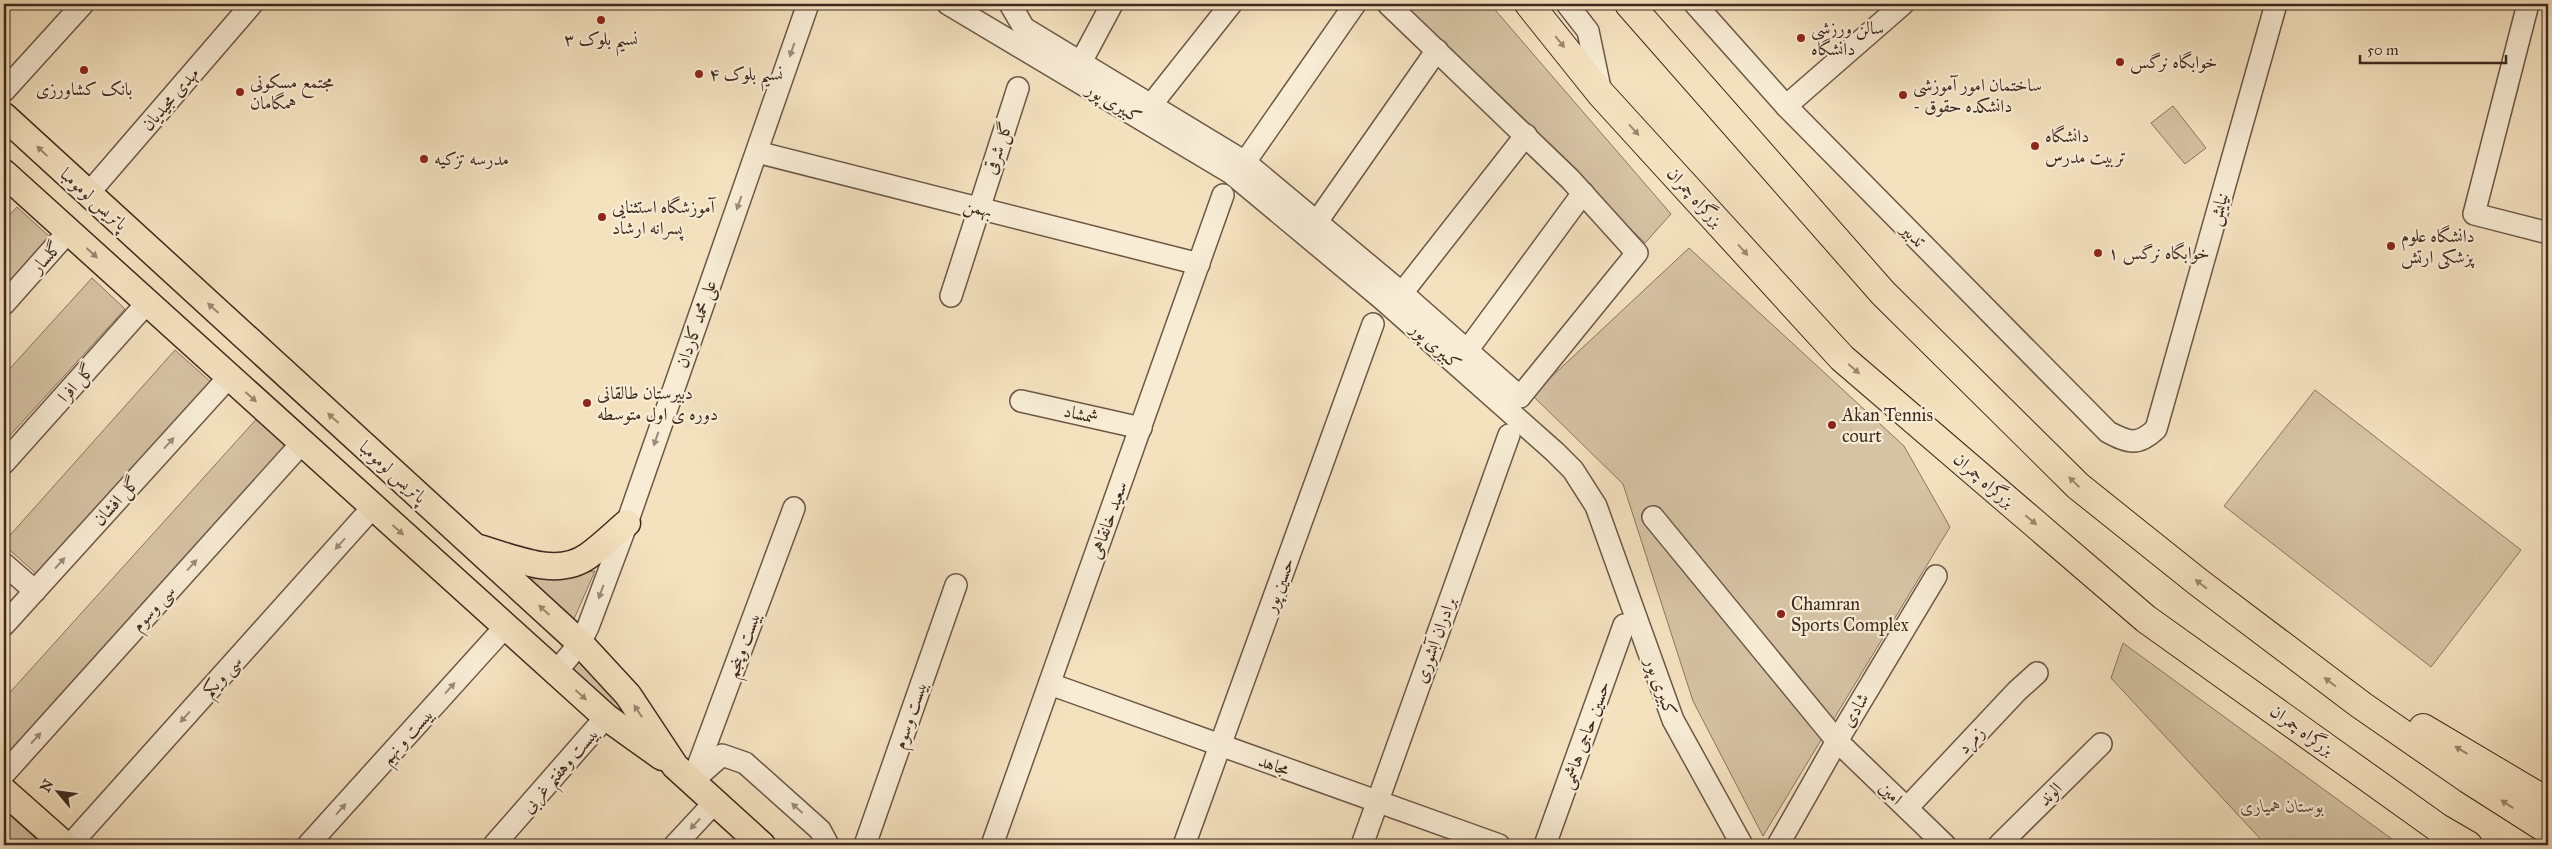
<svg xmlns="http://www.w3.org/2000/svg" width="2552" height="849" viewBox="0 0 2552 849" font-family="'IM FELL Great Primer',Amiri,serif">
<rect width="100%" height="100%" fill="#f4e2bf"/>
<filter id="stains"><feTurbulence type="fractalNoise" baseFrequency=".004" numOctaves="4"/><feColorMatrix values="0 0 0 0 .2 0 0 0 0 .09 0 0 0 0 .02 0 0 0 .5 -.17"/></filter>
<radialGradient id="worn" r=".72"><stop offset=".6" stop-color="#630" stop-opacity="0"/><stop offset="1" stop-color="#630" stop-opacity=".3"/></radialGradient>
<g fill="#d5c3a4" stroke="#8a7662">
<path d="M1403,4h87l181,210 -26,29z"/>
<path d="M2173,106l33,42 -21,16 -34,-41z"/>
<path d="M17,207l33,30 -46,50v-66z"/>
<path d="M1689,248l215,198 46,81 -187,309 -70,-135 -70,-217 -91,-89z"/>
<path d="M92,278l33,31 -121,133v-67z"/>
<path d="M175,350l38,34 -173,193 -36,-32v-3z"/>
<path d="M2315,390l206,160 -90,117 -207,-161z"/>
<path d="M261,414l30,27 -287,317v-59z"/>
<path d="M595,571l-24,55 -46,-46z"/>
<path d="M2123,643l277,202h-134l-155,-167z"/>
<path d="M580,661l62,62 15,26 -89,-75z"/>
<path d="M4,810l39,35h-39z"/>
</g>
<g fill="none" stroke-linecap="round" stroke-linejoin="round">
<defs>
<g id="minor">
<path d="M948,4l283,169 150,125 174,154 18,18 23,36 77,214 69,125"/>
<path d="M1010,4l14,24 221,134 157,131 118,104 117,-144 -67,-74 -182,-175"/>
<path d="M1567,4l21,27 13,62"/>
<path d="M1695,4l91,102 322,326c21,11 30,14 48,-3l120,-425"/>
<path d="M2528,4l-54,210 74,19"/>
<path d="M1081,62l31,-58"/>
<path d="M4,91l79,-87"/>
<path d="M1151,105l80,-101"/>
<path d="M1786,106l117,-102"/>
<path d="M757,152l442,112"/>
<path d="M1245,162l110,-158"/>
<path d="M88,194l164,-190"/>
<path d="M1316,223l121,-173"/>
<path d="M1402,293l124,-158"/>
<path d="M951,296l67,-208"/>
<path d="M4,304l64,-72"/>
<path d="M1466,352l117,-159"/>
<path d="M1021,401l120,27"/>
<path d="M4,463l143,-160"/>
<path d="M1653,517l184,224 108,104"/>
<path d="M4,564l31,27"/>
<path d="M4,625l225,-248"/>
<path d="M556,672l24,-29 8,-16 39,-104 181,-519"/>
<path d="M1050,684l449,161"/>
<path d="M4,774l298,-331"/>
<path d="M696,778l26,-23 23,8 75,67 8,15"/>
<path d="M692,782l102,-274"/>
<path d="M1907,808l110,-117 20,-18"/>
<path d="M70,845l303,-338"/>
<path d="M308,845l197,-218"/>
<path d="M494,845l112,-128"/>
<path d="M675,845l40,-43"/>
<path d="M865,845l91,-260"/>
<path d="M992,845l231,-650"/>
<path d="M1184,845l189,-521"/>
<path d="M1362,845l147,-410"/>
<path d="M1545,845l79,-220"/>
<path d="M1778,845l59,-104 99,-165"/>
<path d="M1999,845l102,-101"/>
</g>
<g id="major">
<path d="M4,116l576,527 48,52 47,71 87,79"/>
<path d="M4,173l602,544 56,40"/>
<path d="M479,548c33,9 77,31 109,8 13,-9 26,-22 39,-33"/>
<path d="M4,791l61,54"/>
</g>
<g id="highway">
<path d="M1529,4l72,90 241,264 304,261 291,208 31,18"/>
<path d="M1629,4l254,289 195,193 120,96 163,123 107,74 80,51"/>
<path d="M2423,728l125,74"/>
</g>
</defs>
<use href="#minor" stroke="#6c5747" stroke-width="24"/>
<use href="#major" stroke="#3f291f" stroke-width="29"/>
<use href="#highway" stroke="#3f291f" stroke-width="30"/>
<use href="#minor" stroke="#f8ecd5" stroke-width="21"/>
<use href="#major" stroke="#f4e2bf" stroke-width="26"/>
<use href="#highway" stroke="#f4e2bf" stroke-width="28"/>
</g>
<defs><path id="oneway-solid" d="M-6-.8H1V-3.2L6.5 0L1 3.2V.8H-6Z" transform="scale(1.25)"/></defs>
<g fill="#9a866f">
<use href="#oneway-solid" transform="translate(1560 42) rotate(51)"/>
<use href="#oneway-solid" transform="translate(1634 130) rotate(48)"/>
<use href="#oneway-solid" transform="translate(42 151) rotate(-137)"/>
<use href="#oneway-solid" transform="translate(1743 250) rotate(48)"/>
<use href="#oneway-solid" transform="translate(92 253) rotate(42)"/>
<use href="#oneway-solid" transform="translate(213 308) rotate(-138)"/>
<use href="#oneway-solid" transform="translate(1854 369) rotate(41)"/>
<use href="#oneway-solid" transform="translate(251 397) rotate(42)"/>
<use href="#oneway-solid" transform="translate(333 418) rotate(-138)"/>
<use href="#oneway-solid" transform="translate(2074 482) rotate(-136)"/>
<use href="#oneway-solid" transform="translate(2031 520) rotate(40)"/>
<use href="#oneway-solid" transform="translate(398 530) rotate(42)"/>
<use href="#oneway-solid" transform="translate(2201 584) rotate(-142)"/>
<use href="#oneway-solid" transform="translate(544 610) rotate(-138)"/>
<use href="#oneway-solid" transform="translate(2330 682) rotate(-143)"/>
<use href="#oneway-solid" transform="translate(581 695) rotate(42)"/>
<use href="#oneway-solid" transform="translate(638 711) rotate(-123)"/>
<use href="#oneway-solid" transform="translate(2461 750) rotate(-149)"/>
<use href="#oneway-solid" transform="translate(2507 804) rotate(-147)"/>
</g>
<g fill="#9c8a7a">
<use href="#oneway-solid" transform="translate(792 50) rotate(109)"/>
<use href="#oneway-solid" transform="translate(739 203) rotate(109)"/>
<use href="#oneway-solid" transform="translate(656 439) rotate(109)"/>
<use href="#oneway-solid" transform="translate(169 443) rotate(-48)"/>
<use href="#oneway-solid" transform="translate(340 544) rotate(132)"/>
<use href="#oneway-solid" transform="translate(60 563) rotate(-48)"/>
<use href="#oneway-solid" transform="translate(192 565) rotate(-48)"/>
<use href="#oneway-solid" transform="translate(601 592) rotate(110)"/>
<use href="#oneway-solid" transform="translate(450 688) rotate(-48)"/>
<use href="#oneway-solid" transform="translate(185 717) rotate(132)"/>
<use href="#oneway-solid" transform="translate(36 738) rotate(-48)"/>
<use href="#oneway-solid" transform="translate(797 808) rotate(-138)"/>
<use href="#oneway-solid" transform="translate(341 809) rotate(-48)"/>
<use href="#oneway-solid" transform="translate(695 824) rotate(133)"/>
</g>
<g fill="#8f2418" stroke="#f8ecd5" stroke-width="2">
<circle cx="601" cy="20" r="5"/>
<circle cx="1801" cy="38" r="5"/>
<circle cx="2120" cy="62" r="5"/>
<circle cx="84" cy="70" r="5"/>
<circle cx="699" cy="74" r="5"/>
<circle cx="240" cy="92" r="5"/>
<circle cx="1903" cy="95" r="5"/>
<circle cx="2035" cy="146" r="5"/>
<circle cx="424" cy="159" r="5"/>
<circle cx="602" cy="217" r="5"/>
<circle cx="2391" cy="246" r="5"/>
<circle cx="2098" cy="253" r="5"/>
<circle cx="587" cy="403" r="5"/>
<circle cx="1832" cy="425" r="5"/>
<circle cx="1781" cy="614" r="5"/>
</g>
<g text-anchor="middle" stroke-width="4.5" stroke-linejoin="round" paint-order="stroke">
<g font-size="18" fill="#3f291f" stroke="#f8ecd5" text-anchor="start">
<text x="1811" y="34">سالن ورزشی<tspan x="1811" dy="21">دانشگاه</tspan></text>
<text x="601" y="45" text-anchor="middle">نسیم بلوک ۳</text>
<text x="2130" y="68">خوابگاه نرگس</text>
<text x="709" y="80">نسیم بلوک ۴</text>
<text x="250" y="88">مجتمع مسکونی<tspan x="250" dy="21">همگامان</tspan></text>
<text x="1913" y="91">ساختمان امور آموزشی<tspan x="1913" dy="21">- دانشکده حقوق</tspan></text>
<text x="84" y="95" text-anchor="middle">بانک کشاورزی</text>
<text x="2045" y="142">دانشگاه<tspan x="2045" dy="21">تربیت مدرس</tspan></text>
<text x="434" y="165">مدرسه تزکیه</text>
<text x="612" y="213">آموزشگاه استثنایی<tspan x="612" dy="21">پسرانه ارشاد</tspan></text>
<text x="2401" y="242">دانشگاه علوم<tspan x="2401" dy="21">پزشکی ارتش</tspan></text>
<text x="2108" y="259">خوابگاه نرگس ۱</text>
<text x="597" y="399">دبیرستان طالقانی<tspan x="597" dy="21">دوره ی اول متوسطه</tspan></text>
<text x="1842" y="421">Akan Tennis<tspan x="1842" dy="21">court</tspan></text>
<text x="1791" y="610">Chamran<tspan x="1791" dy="21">Sports Complex</tspan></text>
</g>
<g font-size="18" fill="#3f291f" stroke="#f8ecd5">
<text transform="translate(170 99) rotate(-49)" y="6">مهدی مجیدیان</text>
<text transform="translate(1114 103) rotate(31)" y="6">کبیری پور</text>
<text transform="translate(998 148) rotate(-71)" y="6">گل شرقی</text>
<text transform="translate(1695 197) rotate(48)" y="6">بزرگراه چمران</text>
<text transform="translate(94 199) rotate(42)" y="6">پاتریس لومومبا</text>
<text transform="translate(978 208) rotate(14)" y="6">بهمن</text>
<text transform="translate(2218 209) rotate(-74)" y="6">نیایش</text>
<text transform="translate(1913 235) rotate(45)" y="6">تدبیر</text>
<text transform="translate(46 257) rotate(-48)" y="6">گلسار</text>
<text transform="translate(696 324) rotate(-71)" y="6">علی محمد کاردان</text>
<text transform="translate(1436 346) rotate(42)" y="6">کبیری پور</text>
<text transform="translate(76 383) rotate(-48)" y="6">گل افرا</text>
<text transform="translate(1081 414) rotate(12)" y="6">شمشاد</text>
<text transform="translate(393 472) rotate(42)" y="6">پاتریس لومومبا</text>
<text transform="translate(1984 480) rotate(41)" y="6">بزرگراه چمران</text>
<text transform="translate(116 501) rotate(-48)" y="6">گل افشان</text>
<text transform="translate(1108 520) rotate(-70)" y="6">سعید خانقاهی</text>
<text transform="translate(1279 585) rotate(-70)" y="6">حسین پور</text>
<text transform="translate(153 608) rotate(-48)" y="6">سی وسوم</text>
<text transform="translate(1435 640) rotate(-70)" y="6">برادران آبشوری</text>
<text transform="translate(743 645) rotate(-70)" y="6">بیست وپنجم</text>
<text transform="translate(222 676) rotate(-48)" y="6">سی ویکم</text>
<text transform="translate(1661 687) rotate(70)" y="6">کبیری پور</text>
<text transform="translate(1855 710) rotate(-59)" y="6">شادی</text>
<text transform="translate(910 715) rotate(-71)" y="6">بیست وسوم</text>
<text transform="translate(2302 730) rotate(36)" y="6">بزرگراه چمران</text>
<text transform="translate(1585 735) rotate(-70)" y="6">حسین حاجی هاشمی</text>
<text transform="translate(407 736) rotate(-48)" y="6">بیست و نهم</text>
<text transform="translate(1971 740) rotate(-47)" y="6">زمرد</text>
<text transform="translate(1274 765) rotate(20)" y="6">مجاهد</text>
<text transform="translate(560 770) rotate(-49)" y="6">بیست وهفتم غربی</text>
<text transform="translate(1891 793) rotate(44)" y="6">امین</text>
<text transform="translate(2050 794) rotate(-45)" y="6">الوند</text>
</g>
<g font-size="18" font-style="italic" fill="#5d483a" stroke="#f8ecd5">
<text x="2282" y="812">بوستان همیاری</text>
</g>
</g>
<rect width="2552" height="849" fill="none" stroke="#f4e2bf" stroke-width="20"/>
<rect x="5" y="5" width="2542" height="839" fill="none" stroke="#3f291f" stroke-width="2.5"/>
<rect x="10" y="10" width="2532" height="829" fill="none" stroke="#3f291f"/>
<g transform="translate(58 792) rotate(299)" stroke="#f8ecd5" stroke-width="4" paint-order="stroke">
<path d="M0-4L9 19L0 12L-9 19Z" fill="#3f291f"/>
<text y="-8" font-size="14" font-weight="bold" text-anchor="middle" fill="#3f291f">N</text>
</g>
<path d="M2360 55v8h146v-8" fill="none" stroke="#3f291f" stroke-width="2.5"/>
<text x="2367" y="55" font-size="15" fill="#3f291f" stroke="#f8ecd5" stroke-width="4" paint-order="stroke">50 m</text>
<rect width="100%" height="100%" filter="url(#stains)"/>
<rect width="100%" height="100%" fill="url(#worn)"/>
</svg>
